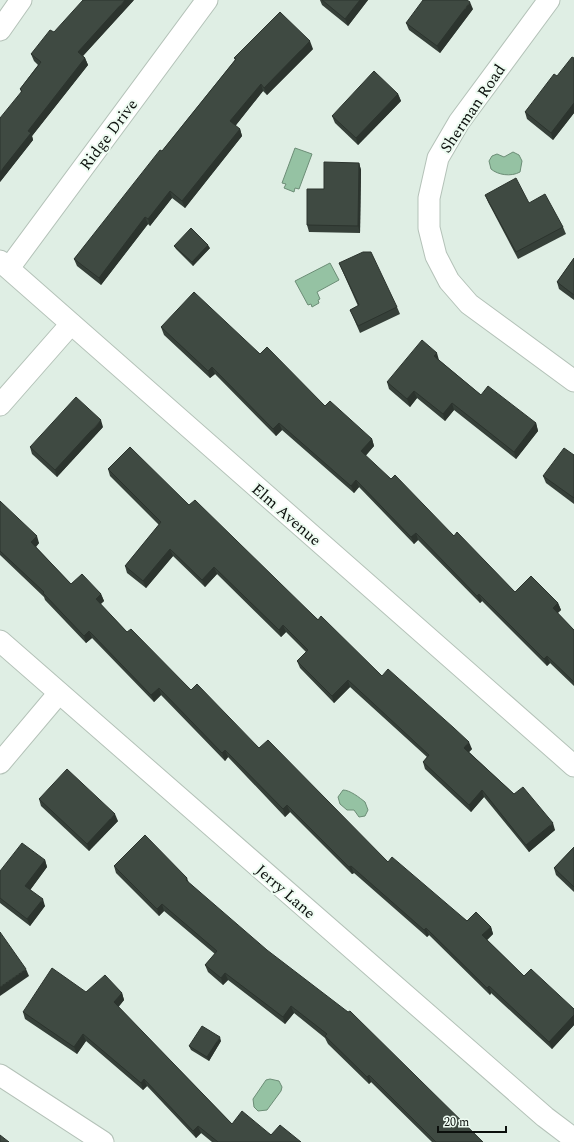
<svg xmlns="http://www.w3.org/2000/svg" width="574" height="1142" viewBox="0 0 574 1142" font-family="Spectral,serif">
<rect width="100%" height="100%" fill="#dfeee4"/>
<g fill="#95c2a3" stroke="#6c8d76">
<path d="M295,148l17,6 -13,35 -4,-1 -1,4 -10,-4 2,-4 -4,-1z"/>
<path d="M513,152l6,3 3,6 -2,11c-9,5 -22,3 -29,-3l-2,-8 3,-5 5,-2 7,3z"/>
<path d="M330,263l9,17 -22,12 3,7 -2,1 1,3 -7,4 -1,-3 -3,1 -13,-24z"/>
<path d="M343,790c7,0 17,8 22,12l3,8 -3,6 -6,1 -5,-7h-7l-7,-6 -2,-7z"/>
<path d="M270,1079l9,2 3,6 -1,4 -14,19 -9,1 -4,-4 -1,-8 13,-19z"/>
</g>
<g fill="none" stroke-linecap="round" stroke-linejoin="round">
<defs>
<g id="street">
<path d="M549,0l-90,122 -21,36 -9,40v30l7,28 13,25 20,23 105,77"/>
<path d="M0,30l21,-30"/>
<path d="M0,261l574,505"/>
<path d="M9,268l198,-268"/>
<path d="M0,405l71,-81"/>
<path d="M0,641l545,476 29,22"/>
<path d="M0,763l59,-70"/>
<path d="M0,1075l103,67"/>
</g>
</defs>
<use href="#street" stroke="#b4c2b8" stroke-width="23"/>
<use href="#street" stroke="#fff" stroke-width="21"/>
</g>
<g fill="#364039">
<path d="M134,0l-51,56 2,2 3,7 -56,71 1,4 -33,42 21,-90 -1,-3 18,-24 -4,-4 -3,-7 23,-22z"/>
<path d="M320,0h48l-20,26 -26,-21z"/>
<path d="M473,9l-33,44 -31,-23 -3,-7z"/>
<path d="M313,49l-46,46 -4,-4 -28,35 5,3 2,7 -57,72 -13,-10 -22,28 -2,-2 -47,61 -24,-19 -3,-7 88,-108 73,-91 -1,-2z"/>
<path d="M574,58v55l-21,27 -26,-21 -2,-7z"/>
<path d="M398,94l3,7 -43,44 -23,-22 -3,-7z"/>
<path d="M359,163l2,7 -1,63 -51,-1 -2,-7 17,-36z"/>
<path d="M485,195l44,8 34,24 3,7 -48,25 -30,-57z"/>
<path d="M174,246l36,2 -17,18 -17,-17z"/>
<path d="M574,258v42l-15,-11 -2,-7z"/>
<path d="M339,263l58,44 3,7 -40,19 -10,-23 8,-4 -16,-36z"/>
<path d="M161,327l99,27 65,52 47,33 2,7 -9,10 150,136 43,11 3,7 -4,3 17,17v56l-24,-23 -3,3 -65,-65 -2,2 -62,-63 -4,4 -55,-57 -5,6 -72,-63 -6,6 -61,-62 -5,4 -46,-43z"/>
<path d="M439,360l42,35 55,28 2,8 -22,28 -62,-49 -9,11 -28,-23 -7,9 -21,-18 -2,-7z"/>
<path d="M103,427l-46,50 -25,-23 -2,-7z"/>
<path d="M574,455v49l-28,-21 -3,-7z"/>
<path d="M108,469l81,36 193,171 90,73 -3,3 45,42 41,36 -26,22 -45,-55 -13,15 -46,-43 -2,-7 4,-5 -77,-70 -16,16 -34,-35 -3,-7 9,-9 -20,-20 -5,5 -64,-63 -12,13 -32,-31 -27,32 -19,-15 -2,-7 34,-41 -49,-49z"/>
<path d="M0,501l39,42 -3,4 35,37 30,10 3,7 -4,3 27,28 64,58 68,58 129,114 79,59 24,6 2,7 -6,6 37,36 50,33v16l-22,24 -61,-56 -1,2 -61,-60 -2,2 -73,-64 -2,1 -62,-62 -5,5 -57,-60 -3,4 -64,-66 -7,7 -62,-64 -6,5 -41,-43 -1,-3 -44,-42z"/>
<path d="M39,799l79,22 -29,30 -48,-45z"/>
<path d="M574,847v45l-18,-17 -2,-7z"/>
<path d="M45,860l2,7 -17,23 15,16 -15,20 -30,-23v-32z"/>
<path d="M114,866l73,12 2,5 294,259h-51l-61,-60 -2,2 -41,-40 -3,-6 -31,-25 -9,11 -57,-44 -5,5 -15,-13 -3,-7 10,-11 -51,-43 -5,5 -43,-43z"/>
<path d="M86,992l36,1 2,7 -6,7 114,117 69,18h-89l-11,-9 -5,5 -49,-52 -4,4 -57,-49 -9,13 -52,-35 -2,-7z"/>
<path d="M221,1041l-12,20 -18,-11 -2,-4z"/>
</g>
<g fill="#2c342e">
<path d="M125,0h9l-54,59 -2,-7z"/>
<path d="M360,0h8l-20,26 -3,-7z"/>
<path d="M470,2l3,7 -33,44 -3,-7z"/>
<path d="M310,41l3,8 -46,46 -3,-7z"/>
<path d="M85,58l3,7 -56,71 1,4 -33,42v-10l28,-41z"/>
<path d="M261,84l2,7 -30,38 -3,-8z"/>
<path d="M398,94l3,7 -43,44 -2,-7z"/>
<path d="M574,103v10l-21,27 -2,-7z"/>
<path d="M240,129l2,7 -57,72 -3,-7z"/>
<path d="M359,163l2,7 -1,63 -2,-7z"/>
<path d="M170,191l2,7 -22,28 -2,-7z"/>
<path d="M145,217l3,7 -47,61 -2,-7z"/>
<path d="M208,245l2,3 -17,18 -1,-4z"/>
<path d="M437,353l2,7 -3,3 -2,-7z"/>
<path d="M212,367l3,7 -5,4 -2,-7z"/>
<path d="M414,391l3,7 -7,9 -3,-8z"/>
<path d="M452,403l2,7 -9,11 -2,-7z"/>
<path d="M101,420l2,7 -46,50 -2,-7z"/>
<path d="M279,423l3,7 -6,6 -3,-7z"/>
<path d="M536,423l2,8 -22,28 -2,-7z"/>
<path d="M372,439l2,7 -11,13 -2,-8z"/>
<path d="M356,480l3,7 -5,6 -3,-7z"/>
<path d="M416,533l2,7 -4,4 -3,-7z"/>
<path d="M37,536l2,7 -5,6 -3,-7z"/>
<path d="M170,549l3,7 -27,32 -3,-7z"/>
<path d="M214,567l3,7 -12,13 -3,-7z"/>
<path d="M101,594l3,7 -6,6 -2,-8z"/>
<path d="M479,594l3,7 -2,2 -3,-7z"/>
<path d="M558,603l3,7 -6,6 -2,-8z"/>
<path d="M283,625l3,7 -5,5 -2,-7z"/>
<path d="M89,631l3,7 -6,5 -2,-7z"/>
<path d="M547,656l3,7 -3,3 -3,-7z"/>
<path d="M348,680l2,7 -16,16 -2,-7z"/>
<path d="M159,688l2,7 -7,7 -3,-7z"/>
<path d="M469,742l3,7 -6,6 -2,-7z"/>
<path d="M225,750l3,7 -3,4 -3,-8z"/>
<path d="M482,790l2,7 -13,15 -2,-7z"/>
<path d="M287,805l3,7 -5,5 -2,-8z"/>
<path d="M115,814l3,7 -29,30 -2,-7z"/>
<path d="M553,823l2,7 -26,22 -3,-7z"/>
<path d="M45,860l2,7 -19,26 -3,-7z"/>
<path d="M351,866l3,7 -2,1 -3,-7z"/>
<path d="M43,899l2,7 -15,20 -3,-7z"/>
<path d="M162,904l2,7 -5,5 -2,-7z"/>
<path d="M491,927l2,7 -8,8 -3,-7z"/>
<path d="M426,928l3,7 -2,2 -3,-7z"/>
<path d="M26,969l3,7 -29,20v-9z"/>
<path d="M225,973l3,7 -5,5 -2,-7z"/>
<path d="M489,986l2,7 -1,2 -3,-7z"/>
<path d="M122,993l2,7 -7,9 -3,-7z"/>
<path d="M291,1006l3,7 -9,11 -2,-7z"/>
<path d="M574,1015v10l-22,24 -3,-7z"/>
<path d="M83,1034l3,7 -9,13 -3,-7z"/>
<path d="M220,1037l1,4 -12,20 -2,-4z"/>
<path d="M369,1075l2,7 -2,2 -2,-7z"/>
<path d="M144,1079l3,7 -4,4 -2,-7z"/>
<path d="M198,1126l3,7 -5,5 -3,-7z"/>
</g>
<g fill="#3f4a42" stroke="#2c342e">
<path d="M83,0h42l-47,52 7,6 -57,73 3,2 -31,39v-54l22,-27 -2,-2 21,-27 -10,-8 19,-24 4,2z"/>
<path d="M322,0h38l-15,19z"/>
<path d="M423,0h44l3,2 -33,44 -31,-23z"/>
<path d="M280,12l30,29 -46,47 -3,-4 -31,37 10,8 -58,72 -12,-10 -22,28 -3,-2 -46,61 -25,-19 86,-109 2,1 74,-92 -2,-1z"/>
<path d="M572,57l2,1v45l-23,30 -26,-21 29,-38 3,2z"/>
<path d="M374,71l24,23 -42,44 -24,-22z"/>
<path d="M324,162l35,1 -1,63 -51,-1v-36h17z"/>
<path d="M516,178l13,25 16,-9 18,33 -47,25 -31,-57z"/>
<path d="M191,228l17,17 -16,17 -18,-16z"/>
<path d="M363,252h8l26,55 -39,19 -8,-16 9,-5 -20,-42z"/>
<path d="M574,258v37l-17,-13z"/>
<path d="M194,292l66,62 7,-7 58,59 5,-5 42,38 -11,12 30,28 4,-4 59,61 3,-4 58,60 16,-16 27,27 -5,5 21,22v52l-27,-26 -3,3 -65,-65 -2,2 -61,-63 -5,4 -55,-57 -5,6 -72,-63 -6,6 -61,-62 -4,4 -47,-44z"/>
<path d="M422,340l15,13 -3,3 47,39 7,-9 48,37 -22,29 -62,-49 -9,11 -29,-23 -7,8 -20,-17z"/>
<path d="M76,397l25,23 -46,50 -25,-23z"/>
<path d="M130,447l59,58 6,-5 123,120 3,-4 61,60 6,-7 66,59 15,14 -5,6 50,46 9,-7 30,36 -27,22 -44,-55 -13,15 -46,-43 6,-7 -81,-75 -16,16 -35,-35 11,-11 -25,-25 -4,5 -65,-63 -12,13 -32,-31 -27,32 -18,-15 36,-44 -53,-53z"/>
<path d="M564,448l10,7v43l-31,-22z"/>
<path d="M0,501l37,35 -6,6 40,42 11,-10 19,20 -5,5 31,33 4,-3 60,61 6,-6 62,64 9,-8 120,122 4,-5 75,64 9,-9 15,15 -9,8 42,41 7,-7 43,40v6l-25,27 -60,-56 -2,2 -61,-60 -2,2 -73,-64 -2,1 -62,-62 -4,4 -58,-59 -3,3 -63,-65 -8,7 -62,-64 -5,5 -41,-43 1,-1 -44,-41z"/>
<path d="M67,769l48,45 -28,30 -48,-45z"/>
<path d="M145,835l42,43 -1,2 81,70 81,62 2,-1 133,131h-47l-67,-67 -2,2 -42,-41 2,-2 -36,-28 -8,11 -58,-44 -4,5 -16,-13 12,-14 -55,-47 -5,5 -43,-43z"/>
<path d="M22,843l23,17 -20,26 18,13 -16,20 -27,-21v-27z"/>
<path d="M574,847v40l-20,-19z"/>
<path d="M0,932l26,37 -26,18z"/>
<path d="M52,968l34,24 19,-17 17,18 -8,9 118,122 10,-13 29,24 9,-10 21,17h-83l-20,-16 -5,5 -49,-52 -3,4 -58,-49 -9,13 -51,-35z"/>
<path d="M202,1026l18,11 -13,20 -18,-11z"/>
<path d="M0,1135l9,7h-9z"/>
</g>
<g text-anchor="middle" stroke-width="4" stroke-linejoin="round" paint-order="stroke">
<g font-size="16" fill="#0c100d" stroke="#edfbf1">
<text transform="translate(472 108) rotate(-56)" y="6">Sherman Road</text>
<text transform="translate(108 134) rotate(-53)" y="6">Ridge Drive</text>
<text transform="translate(287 514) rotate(41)" y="6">Elm Avenue</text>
<text transform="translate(286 891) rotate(41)" y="6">Jerry Lane</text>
</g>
</g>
<path d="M438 1126v6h68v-6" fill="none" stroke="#0c100d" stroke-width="2"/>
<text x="444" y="1126" font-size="12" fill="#0c100d" stroke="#edfbf1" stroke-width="3" paint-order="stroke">20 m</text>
</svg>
